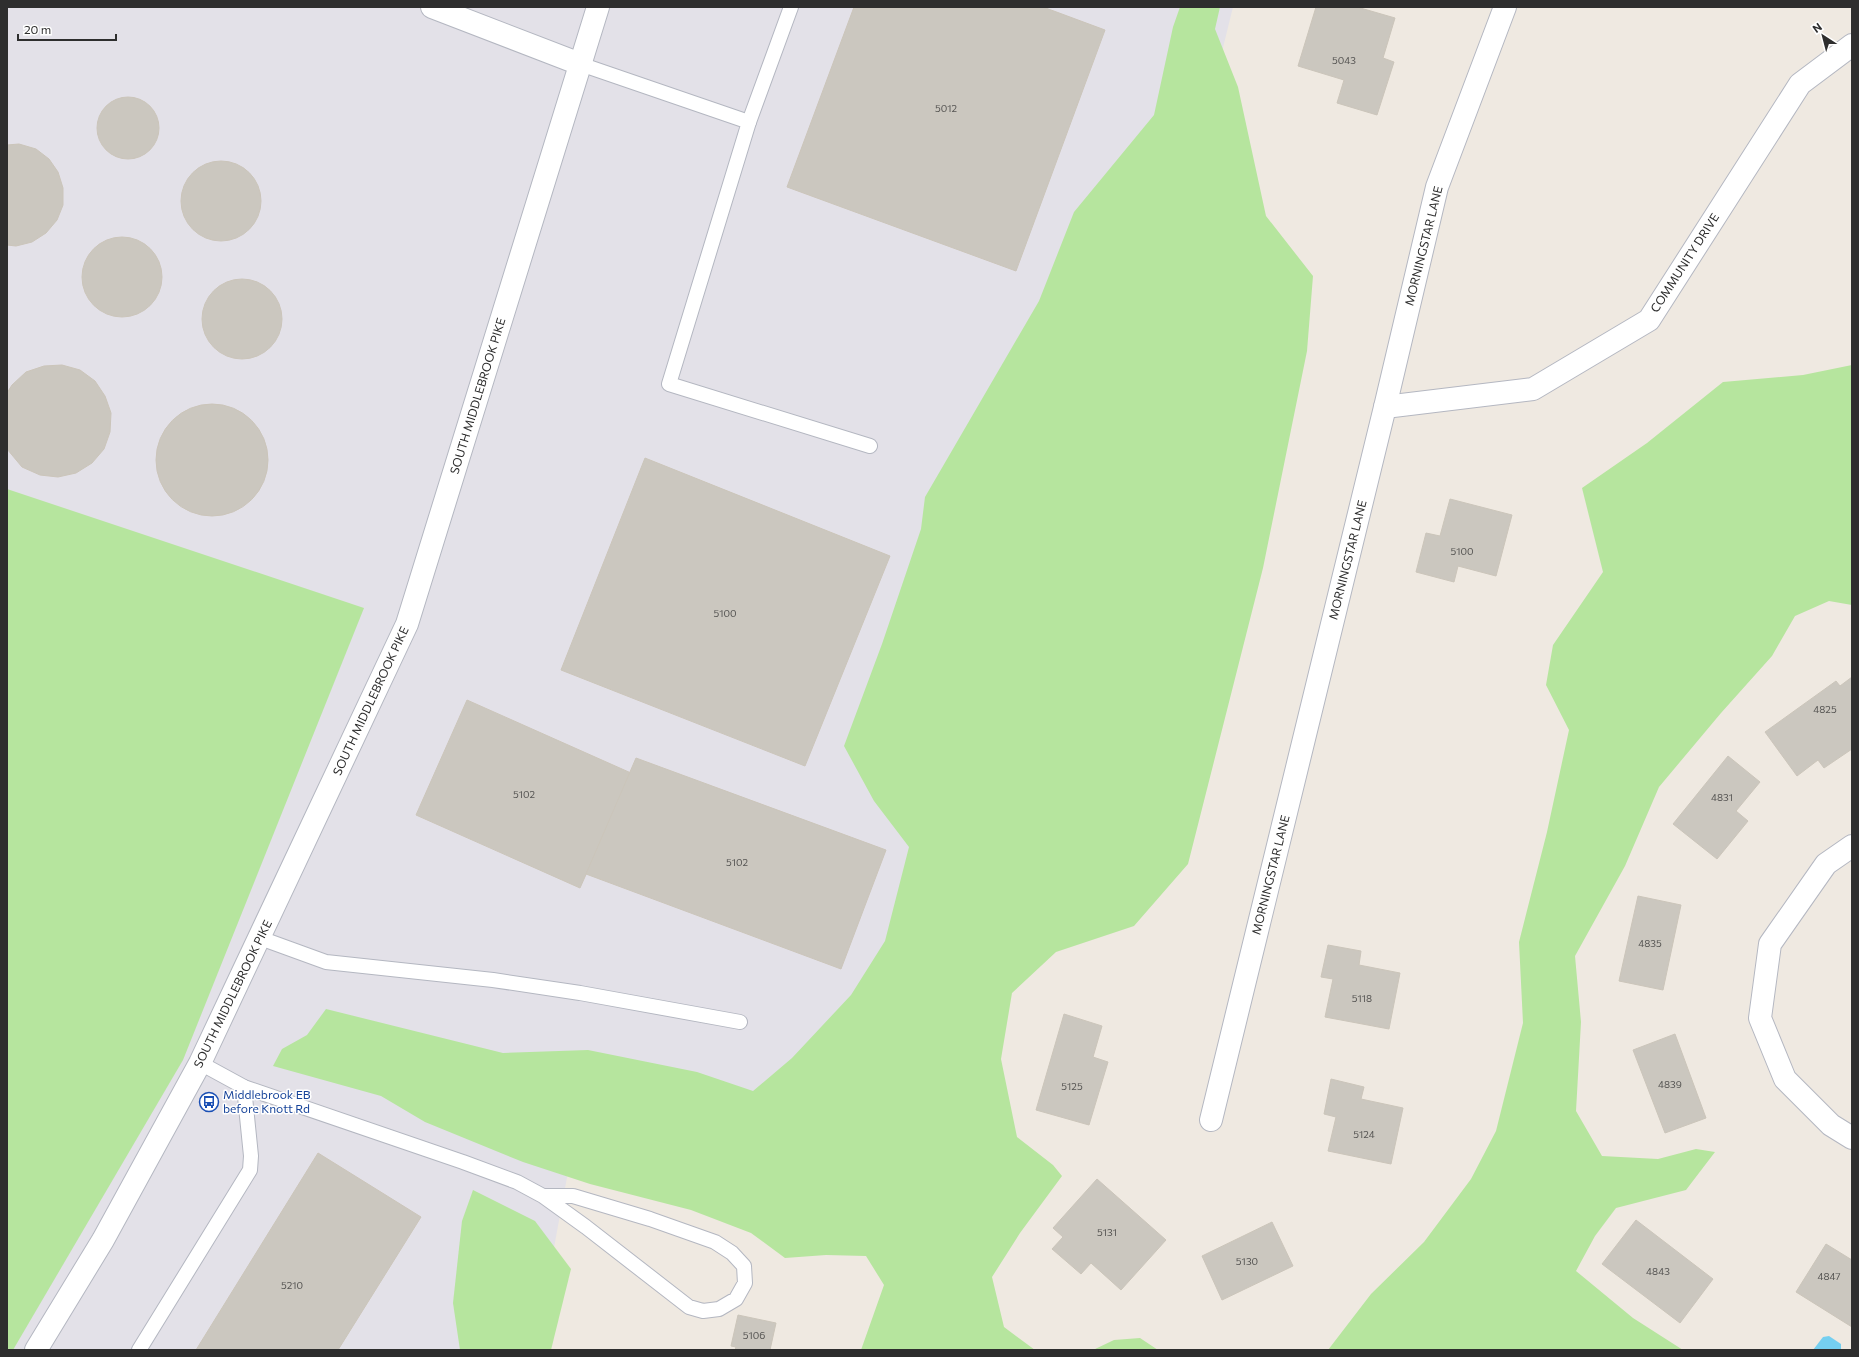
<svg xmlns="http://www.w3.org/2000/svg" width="1859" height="1357" viewBox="0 0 1859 1357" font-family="Commissioner,sans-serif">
<rect width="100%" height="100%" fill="#efe9e1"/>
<path fill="#e3e1e8" d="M7,7h1226l-301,1221 -364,-56 -33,178h-528z"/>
<g fill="#b6e59e">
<path d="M1180,7h40l-5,22 23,58 28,129 47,60 -6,75 -44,217 -75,296 -54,62 -78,26 -44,41 -11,66 16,78 36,28 9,11 -42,57 -28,44 12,50 31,23h-174l23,-65 -18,-29 -40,-1 -41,3 -34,-25 -60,-23 -101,-26 -67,-22 -98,-40 -44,-26 -108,-30 9,-17 25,-14 19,-26 177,44 85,-3 109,22 56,19 39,-33 59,-63 34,-54 24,-94 -35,-46 -30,-55 38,-102 39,-115 4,-32 114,-196 35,-89 80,-97 19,-88z"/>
<path d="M1852,365v240l-23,-4 -34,15 -23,40 -51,57 -62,74 -34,79 -50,90 6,66 -5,89 26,45 56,3 38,-10 19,3 -29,38 -70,18 -21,28 -19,35 57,47 50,32h-355l43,-56 53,-52 47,-63 25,-48 27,-108 -4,-81 28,-110 22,-102 -23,-45 7,-40 50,-73 -21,-84 65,-45 76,-61 80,-7z"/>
<path d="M7,489l357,119 -181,452 -170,290h-6z"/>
<path d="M473,1190l62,31 36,48 -20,81h-91l-7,-47 9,-82z"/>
<path d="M1140,1338l18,12h-65l21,-10z"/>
</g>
<path fill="#75cff0" d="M1829,1336l12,8v6h-28l10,-13z"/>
<g fill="#cbc7bf" stroke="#cbc5ba">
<path d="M854,7h189l62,23 -89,241 -229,-84z"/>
<path d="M1316,7h41l38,11 -12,40 11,4 -17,53 -40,-12 7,-23 -46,-14z"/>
<circle cx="128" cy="128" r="31"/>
<path d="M19,144l17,5 13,10 9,13 5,16v17l-6,15 -11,13 -14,9 -16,4 -9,-1v-100z"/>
<circle cx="221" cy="201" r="40"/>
<circle cx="122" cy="277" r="40"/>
<circle cx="242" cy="319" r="40"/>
<path d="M62,365l18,5 15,11 10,15 6,17 -1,19 -6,17 -12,14 -16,10 -18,4 -18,-2 -18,-8 -15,-18v-56l5,-8 14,-13 18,-6z"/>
<circle cx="212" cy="460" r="56"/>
<path d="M645,458l245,98 -85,210 -244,-96z"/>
<path d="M1450,499l62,16 -16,61 -38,-10 -4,16 -38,-10 10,-39 14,3z"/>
<path d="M1852,677v72l-28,19 -6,-8 -21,16 -32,-44 71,-51 4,5z"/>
<path d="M467,700l164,73 -51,115 -164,-73z"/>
<path d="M1728,756l32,26 -24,29 12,10 -31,38 -44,-35z"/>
<path d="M636,758l250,92 -45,119 -255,-95z"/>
<path d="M1638,896l43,9 -18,85 -44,-9z"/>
<path d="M1328,945l33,6 -2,14 41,8 -11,56 -64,-12 8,-38 -12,-2z"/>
<path d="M1064,1014l38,12 -9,31 15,5 -19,63 -53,-15z"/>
<path d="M1675,1034l31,84 -41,15 -32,-83z"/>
<path d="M1331,1079l33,8 -3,12 42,9 -12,56 -63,-13 8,-34 -12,-3z"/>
<path d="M318,1153l103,64 -83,133h-142z"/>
<path d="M1097,1179l69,61 -45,50 -30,-27 -10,11 -29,-25 11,-12 -10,-9z"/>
<path d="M1636,1220l77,59 -33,44 -78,-59z"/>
<path d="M1272,1222l21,44 -71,34 -20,-44z"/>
<path d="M1826,1244l26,16v67l-56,-35z"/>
<path d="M738,1315l38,8 -6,27h-35l1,-3 -5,-1z"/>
</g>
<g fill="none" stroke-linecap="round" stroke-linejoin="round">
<defs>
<g id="lane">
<path d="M580,64l169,58 -80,262 201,62"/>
<path d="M749,122l42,-115"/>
<path d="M260,938l66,24 167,18 87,13 160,29"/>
<path d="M200,1063l44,24 219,75 54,20 26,14 43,31 103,80 14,4 16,-2 17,-10 9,-16 -1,-17 -12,-13 -17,-11 -65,-23 -77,-23h-30"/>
<path d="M139,1350l111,-180 1,-14 -7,-69"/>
</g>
<g id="street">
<path d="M432,7l148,57"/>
<path d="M1385,407l148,-18 116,-69 151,-236 52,-39"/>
<path d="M1852,846l-26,18 -56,80 -10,74 25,61 46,46 21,13"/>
<path d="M1211,1120l174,-713 52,-220 68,-180"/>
</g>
<path id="secondary" d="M36,1350l67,-110 97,-177 207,-439 191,-617"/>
</defs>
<use href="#lane" stroke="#b4b7c1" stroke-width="16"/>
<use href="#street" stroke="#b4b7c1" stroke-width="24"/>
<use href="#secondary" stroke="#b4b7c1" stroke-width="24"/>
<use href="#lane" stroke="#fff" stroke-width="14"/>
<use href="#street" stroke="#fff" stroke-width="22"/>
<use href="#secondary" stroke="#fff" stroke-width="22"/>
</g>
<defs>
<symbol id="bus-ring" viewBox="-11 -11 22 22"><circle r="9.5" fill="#fff" stroke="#1a4fb4" stroke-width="1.5"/><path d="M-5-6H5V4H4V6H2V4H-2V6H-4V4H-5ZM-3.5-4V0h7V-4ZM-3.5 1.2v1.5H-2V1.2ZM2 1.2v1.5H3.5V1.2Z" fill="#1a4fb4"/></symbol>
</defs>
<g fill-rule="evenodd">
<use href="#bus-ring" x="198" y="1091" width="22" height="22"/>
</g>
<g text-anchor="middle" stroke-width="3" stroke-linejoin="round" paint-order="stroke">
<g font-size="10" fill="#555452">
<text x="1344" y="64">5043</text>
<text x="946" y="112">5012</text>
<text x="1462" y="555">5100</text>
<text x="725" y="617">5100</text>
<text x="1825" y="713">4825</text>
<text x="524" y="798">5102</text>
<text x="1722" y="801">4831</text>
<text x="737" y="866">5102</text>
<text x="1650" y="947">4835</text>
<text x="1362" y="1002">5118</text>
<text x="1670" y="1088">4839</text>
<text x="1072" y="1090">5125</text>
<text x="1364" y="1138">5124</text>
<text x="1107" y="1236">5131</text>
<text x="1247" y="1265">5130</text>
<text x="1658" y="1275">4843</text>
<text x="1829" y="1280">4847</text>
<text x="292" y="1289">5210</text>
<text x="754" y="1339">5106</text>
</g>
<g font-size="12" fill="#2e2e2e" stroke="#fff">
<text transform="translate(1424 246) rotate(-76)" y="4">MORNINGSTAR LANE</text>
<text transform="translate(1685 263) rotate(-57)" y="4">COMMUNITY DRIVE</text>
<text transform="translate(478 396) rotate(-73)" y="4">SOUTH MIDDLEBROOK PIKE</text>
<text transform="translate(1348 560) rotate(-76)" y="4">MORNINGSTAR LANE</text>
<text transform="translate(371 701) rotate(-65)" y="4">SOUTH MIDDLEBROOK PIKE</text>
<text transform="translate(1271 875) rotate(-76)" y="4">MORNINGSTAR LANE</text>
<text transform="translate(233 994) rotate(-64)" y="4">SOUTH MIDDLEBROOK PIKE</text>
</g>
<g font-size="12" fill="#164399" stroke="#fff" text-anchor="start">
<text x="223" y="1099">Middlebrook EB<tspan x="223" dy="14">before Knott Rd</tspan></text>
</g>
</g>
<rect width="1859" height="1357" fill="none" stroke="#2e2e2e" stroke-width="16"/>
<g transform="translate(1823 36) rotate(324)" stroke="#ffffff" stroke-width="3" paint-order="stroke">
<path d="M0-3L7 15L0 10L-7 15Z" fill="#2e2e2e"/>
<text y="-6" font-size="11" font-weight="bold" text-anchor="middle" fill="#2e2e2e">N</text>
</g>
<path d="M18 34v6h98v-6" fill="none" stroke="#2e2e2e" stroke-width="2"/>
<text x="24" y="34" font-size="12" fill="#2e2e2e" stroke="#ffffff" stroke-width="3" paint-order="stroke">20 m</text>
</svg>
